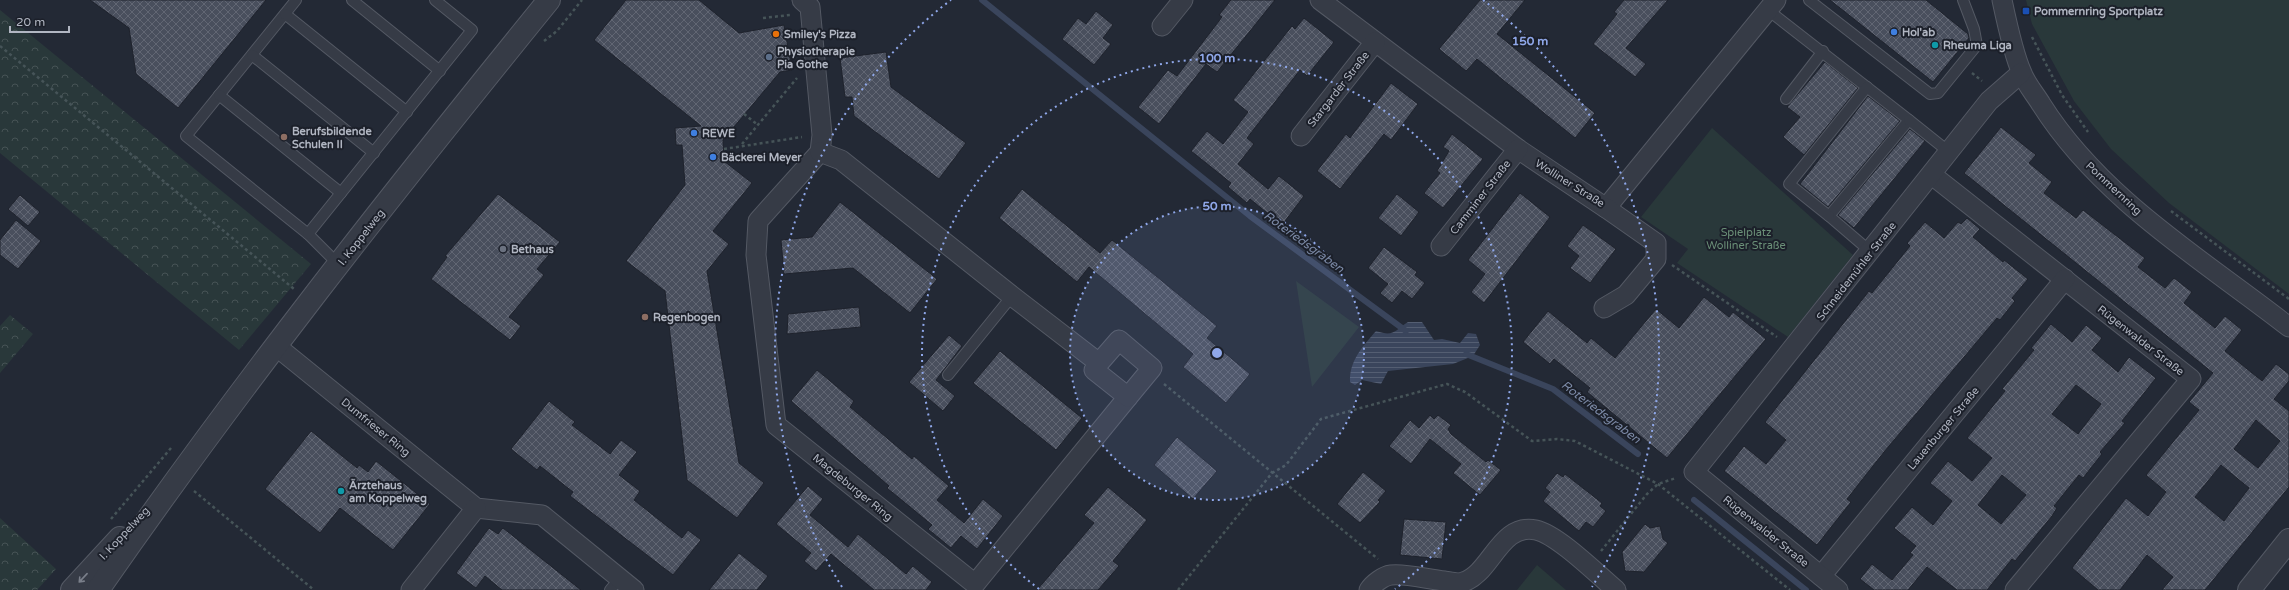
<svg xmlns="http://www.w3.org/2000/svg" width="2289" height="590" viewBox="0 0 2289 590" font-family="'Varela Round',sans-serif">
<defs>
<pattern id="forest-crowns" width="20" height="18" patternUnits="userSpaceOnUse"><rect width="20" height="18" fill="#29383a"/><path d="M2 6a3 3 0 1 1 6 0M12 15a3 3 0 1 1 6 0" fill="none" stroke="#465355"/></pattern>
<pattern id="water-rules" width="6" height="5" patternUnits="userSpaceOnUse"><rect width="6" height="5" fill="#3a455c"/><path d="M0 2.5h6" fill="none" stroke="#545e72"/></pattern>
<pattern id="building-cross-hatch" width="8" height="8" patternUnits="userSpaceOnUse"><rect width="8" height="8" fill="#494f5d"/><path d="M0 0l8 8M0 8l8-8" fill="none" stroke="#616673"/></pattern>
</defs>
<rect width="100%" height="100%" fill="#232935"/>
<g fill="url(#forest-crowns)">
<path d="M0,10l311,254 -72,86 -239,-197z"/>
<path d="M10,315l23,19 -33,39v-47z"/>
<path d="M0,518l56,51 -19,21h-37z"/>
</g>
<g fill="#29383a">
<path d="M2026,0h263v294l-120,-91 -58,-54 -37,-48 -42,-77z"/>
<path d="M1712,128l141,127 -65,82 -111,-74 11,-14 -47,-32z"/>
<path d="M1296,281l63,46 -47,60z"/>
<path d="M1537,565l29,25h-49z"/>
</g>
<path fill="url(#water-rules)" d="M1408,322h14l12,18 8,-1 18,4 8,-10 8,1 4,11 -7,11 -20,8 -65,7 -7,13 -19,-4 -7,5 -5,-3c-1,-21 13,-36 26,-51 18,6 18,0 32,-9z"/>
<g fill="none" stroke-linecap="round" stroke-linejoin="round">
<g stroke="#3a455c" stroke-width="6">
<path d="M982,0l268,216 156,115"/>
<path d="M1466,354l87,35 85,65"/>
<path d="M1694,500l112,90"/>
</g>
</g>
<g fill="url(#building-cross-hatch)" stroke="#1e222c" fill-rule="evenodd">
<path d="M90,0h176l-88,108 -42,-34 -7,-46z"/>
<path d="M626,0h73l40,33 45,-8 8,45 -12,2 -57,68 1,21 28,22 -39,48 16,13 -22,27 32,192 25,20 -27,35 -50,-38 -22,-189 -39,-30 59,-76 -3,-40h-6l-1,-17 26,-2 -107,-86z"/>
<path d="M1231,0h44l-58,72 -11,-8 -47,60 -21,-17 30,-37 9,6 45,-59 -3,-2z"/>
<path d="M1480,0h45l-28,34 98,79 -20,25 -98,-79 -11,12 -27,-22z"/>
<path d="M1624,0h44l-42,48 20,16 -11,13 -42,-33 24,-30 -3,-2z"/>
<path d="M1830,0h96l42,34 1,4 -36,44z"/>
<path d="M1096,11l17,14 -10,13 8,6 -17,21 -32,-26 16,-21 8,6z"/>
<path d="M1304,18l30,24 -27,34 -7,-6 -53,68 7,6 -16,20 30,25 11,-13 25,20 -22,29 -32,-26 -3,4 -19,-16 3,-4 -40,-32 16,-20 16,13 25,-32 -15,-12 59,-74 3,3z"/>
<path d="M886,52l5,35 75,56 -27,36 -85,-63 -2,-19h-7l-5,-39z"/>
<path d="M1825,62l33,26 -54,67 -21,-18 17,-20 -13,-10z"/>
<path d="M1391,83l27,21 -27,36 -7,-6 -44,55 -23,-18 29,-37 4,4z"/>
<path d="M1868,96l32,25 -72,86 -28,-23z"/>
<path d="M2001,127l35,28 -7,8 23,19 -8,11 32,25 7,-8 40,31 22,17 -7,9 27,21 9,-10 18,14 -8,11 31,25 10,-12 17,14 -17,21 37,30 14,-17 13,10v7l-15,18 15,12v76l-84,103h-43l11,-13 -26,-22 -27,35h-22l-26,-22 54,-70 22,18 18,-24 -20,-17 53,-65 -10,-8 24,-29 -249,-200zM2256,420l24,21 -22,27 -24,-19zM2221,465l28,23 -25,33 -29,-24z"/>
<path d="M1910,129l15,12 -71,87 -16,-13z"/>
<path d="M1452,134l31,25 -40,49 -19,-15 16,-20 -3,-2 12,-20 -6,-4z"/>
<path d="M1022,189l78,64 12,-13 105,86 -10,12 43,36 -24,29 -43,-36 10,-13 -104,-87 -12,15 -78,-64z"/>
<path d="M1520,193l30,24 -66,86 -13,-11 14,-18 -17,-14z"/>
<path d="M498,194l62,48 -23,27 7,6 -35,42 12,9 -11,14 -79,-61 16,-22 -2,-1z"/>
<path d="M1397,194l22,18 -18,24 -23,-18z"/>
<path d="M20,195l20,17 -12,14 -20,-17z"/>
<path d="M840,202l97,77 -27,34 -57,-45 -69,6 -3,-34 31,-3z"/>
<path d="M1967,218l13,11 -7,8 30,25 1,-2 24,19 -16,19 3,3 -15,19 -3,-2 -113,134 -37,47 4,3 -34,43 -93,-74 20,-25 22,18 20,-24 -21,-18 104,-131 3,2 38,-47 -3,-3 18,-21 19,16 14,-16 3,2z"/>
<path d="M16,220l25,21 -23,28 -18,-14v-15z"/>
<path d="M1583,225l33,24 -26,34 -20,-15 9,-12 -12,-10z"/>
<path d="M1384,247l33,25 -2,3 10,8 -13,16 -10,-8 -10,12 -12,-10 8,-9 -20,-16z"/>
<path d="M1704,297l25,20 4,-5 33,27 -99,119 -80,-66 3,-4 -36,-29 -4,5 -27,-22 25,-31 39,32 4,-5 24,20 41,-49 23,19z"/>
<path d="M859,307l2,20 -74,7 1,-20z"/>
<path d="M2051,324l21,18 14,-17 16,13 -10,12 26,22 11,-15 27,21 -34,43 3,2 -25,29 2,2 -19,24 -4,-3 -25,31 3,2 -5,8 -37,45 -3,-2 -25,31h-30l-30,-23 -19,23h-34l-14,-11 12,-15 20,16 21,-25 -3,-2 6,-7 -22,-18 18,-21 21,18 19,-24 -22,-18 18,-22 24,20 20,-23 -25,-20 38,-47 -3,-2 32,-39 -3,-2zM2076,385l25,19 -23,30 -26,-20zM2002,475l24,20 -25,29 -23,-19z"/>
<path d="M949,335l13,11 -26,34 19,16 -12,15 -34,-29z"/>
<path d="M1000,351l82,67 -26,32 -83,-67z"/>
<path d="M817,370l37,31 -4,6 62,52 2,-3 35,30 -12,14 27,23 19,-24 20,17 -26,33 -16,-13 -10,12 -23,-19 4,-4 -45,-37 2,-2 -98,-85z"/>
<path d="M549,401l26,21 -3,3 38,29 11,-14 16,12 -18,23 21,16 -6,9 48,38 6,-8 13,10 -28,35 -103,-79 3,-4 -33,-26 -3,4 -26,-21z"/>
<path d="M1430,415l4,4 4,-4 13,10 -3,4 3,5 35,28 2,-2 13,10 -21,25 -27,-22 8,-9 -31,-25 -19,25 -22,-18 21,-26 9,8z"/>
<path d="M311,431l46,37 2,-3 9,7 8,-11 54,43 -37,46 -53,-42 -20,25 -55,-44z"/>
<path d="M1177,437l40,34 -24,28 -39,-34z"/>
<path d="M1363,472l23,19 -8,9 2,2 -20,21 -23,-19z"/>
<path d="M1557,473l6,4 2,-3 37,29 -2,3 6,5 -13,16 -7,-5 -7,9 -36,-30 7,-9 -5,-4z"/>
<path d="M808,486l15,13 -13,16 38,32 10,-13 48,40 7,-8 19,16 -6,8h-52l-43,-36 -15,17 -12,-10 7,-8 -35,-29z"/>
<path d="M1108,487l39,33 -34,41 6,5 -21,24h-61l57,-67 -10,-8z"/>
<path d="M1404,519l42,3 -4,37 -42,-4z"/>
<path d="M1645,524l5,4 10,-2 3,13 5,4 -24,29 -19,-1 -3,-19z"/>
<path d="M489,528l9,6 5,-6 78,62h-79l-17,-14 -9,12 -20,-15z"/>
<path d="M739,553l29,23 -11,14h-48z"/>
</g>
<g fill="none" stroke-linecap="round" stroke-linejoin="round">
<defs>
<g id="service">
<path d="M296,0l-110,136 122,98 31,31"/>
<path d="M352,0l88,71"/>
<path d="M1809,0l121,94 8,-1 39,-48 -3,-16 -11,-29"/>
<path d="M1768,10l141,110 -80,96 42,36"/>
<path d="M285,14l122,98"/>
<path d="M252,55l122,98"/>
<path d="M219,95l122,98"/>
<path d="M1786,99l37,-48"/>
<path d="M1909,120l40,32"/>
<path d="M1829,216l-40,-32 78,-97"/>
<path d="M308,234l164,-204 -37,-30"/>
<path d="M948,375l64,-79"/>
<path d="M610,590l10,-12"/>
</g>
<g id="minor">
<path d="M802,0l8,7 12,128 -2,17 -62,69 -2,34 20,170 199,159 153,-187"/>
<path d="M1320,0l198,149 88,59 170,-208"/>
<path d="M2002,0c4,19 12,56 20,73 4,11 13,21 19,31 60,95 161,155 248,223"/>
<path d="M1162,26l21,-26"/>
<path d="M1301,136l74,-94"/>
<path d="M820,152l21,8 171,136 87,67 -5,7 34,27 24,-29 -33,-28 -20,23"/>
<path d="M1932,175l259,204 -176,211"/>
<path d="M1441,246l77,-97"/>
<path d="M1604,308l22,-13 30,-36v-16l-50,-35"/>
<path d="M276,346l200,162 66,7 92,75"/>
<path d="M1821,576l244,-297"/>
<path d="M411,590l65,-82"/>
<path d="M1369,590c4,-6 14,-14 22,-15 15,-2 39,5 54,6 6,1 13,3 18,1 28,-8 37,-60 73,-52 22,5 61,44 80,60"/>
<path d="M1838,590l-144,-118 295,-371 32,-28"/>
</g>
<g id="tertiary">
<path d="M72,590l48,-52"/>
<path d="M98,590c141,-203 295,-398 451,-590"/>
<path d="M2249,590l40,-50"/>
</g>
</defs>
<use href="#service" stroke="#545964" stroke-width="12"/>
<use href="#minor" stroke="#545964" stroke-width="21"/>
<use href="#tertiary" stroke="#545964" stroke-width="24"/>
<g stroke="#465458" stroke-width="2.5" stroke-dasharray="3 3" stroke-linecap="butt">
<path d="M763,18l27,-3"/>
<path d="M2032,37l30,58 26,37"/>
<path d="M544,41l13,-10 25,-31"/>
<path d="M0,46l294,243"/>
<path d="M1972,73l10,8"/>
<path d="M744,114l14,11"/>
<path d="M742,144l55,-66"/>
<path d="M724,149l78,-12"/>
<path d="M2171,211l118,88"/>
<path d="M1672,265l105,72"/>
<path d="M1164,384l214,175"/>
<path d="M194,491l120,99"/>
<path d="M111,519l60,-71"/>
<path d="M1601,551l46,-57 11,-10 18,-6"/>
<path d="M1178,590l94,-117 14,-8 35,-46 126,-35 18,8 67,49 25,-2 18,2 83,43 132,106"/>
</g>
<use href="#service" stroke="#363b46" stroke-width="10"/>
<use href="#minor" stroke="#363b46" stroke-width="19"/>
<use href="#tertiary" stroke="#363b46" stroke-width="22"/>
</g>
<defs><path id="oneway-shaft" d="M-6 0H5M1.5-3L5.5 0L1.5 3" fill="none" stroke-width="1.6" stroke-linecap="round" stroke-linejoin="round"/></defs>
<use stroke="#7a7f8a" href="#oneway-shaft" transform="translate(83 578) rotate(133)"/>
<circle cx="1217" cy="353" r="147" fill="#8fa7e9" fill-opacity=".12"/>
<g fill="none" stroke="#8fa7e9" stroke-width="2" stroke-dasharray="2 4">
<circle cx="1217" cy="353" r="147"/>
<path d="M1039 589A295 295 0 1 1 1395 589"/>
<path d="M842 587A442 442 0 0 1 951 0M1483 0A442 442 0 0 1 1592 587"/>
</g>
<rect fill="#1a4fb4" stroke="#1c202a" stroke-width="1.5" x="2022" y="7" width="8" height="8" rx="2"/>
<g fill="#3f7fe0" stroke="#1c202a" stroke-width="1.5">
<circle cx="1894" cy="32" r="4"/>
<circle cx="694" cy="133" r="4"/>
<circle cx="713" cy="157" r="4"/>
</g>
<circle fill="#e8710a" stroke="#1c202a" stroke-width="1.5" cx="776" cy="34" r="4"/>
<g fill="#0f9aa8" stroke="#1c202a" stroke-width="1.5">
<circle cx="1935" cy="45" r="4"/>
<circle cx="341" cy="491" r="4"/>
</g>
<circle fill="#5c6f8a" stroke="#1c202a" stroke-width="1.5" cx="769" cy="57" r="4"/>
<g fill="#8d6e63" stroke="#1c202a" stroke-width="1.5">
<circle cx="284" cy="137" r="4"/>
<circle cx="645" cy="317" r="4"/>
</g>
<circle fill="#6b7280" stroke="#1c202a" stroke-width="1.5" cx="503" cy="249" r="4"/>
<g text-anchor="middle" stroke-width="4" stroke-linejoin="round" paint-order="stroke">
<g font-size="11" font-weight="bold" fill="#b1b6c2" stroke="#1c202a" text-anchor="start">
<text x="2034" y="15">Pommernring Sportplatz</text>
<text x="1902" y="36">Hol'ab</text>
<text x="784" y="38">Smiley's Pizza</text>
<text x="1943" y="49">Rheuma Liga</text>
<text x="777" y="55">Physiotherapie<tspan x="777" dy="13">Pia Gothe</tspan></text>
<text x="292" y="135">Berufsbildende<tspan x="292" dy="13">Schulen II</tspan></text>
<text x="702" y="137">REWE</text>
<text x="721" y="161">Bäckerei Meyer</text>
<text x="511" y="253">Bethaus</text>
<text x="653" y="321">Regenbogen</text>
<text x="349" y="489">Ärztehaus<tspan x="349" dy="13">am Koppelweg</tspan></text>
</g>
<g font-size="11" fill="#b1b6c2" stroke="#1c202a">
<text transform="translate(1338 89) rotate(-52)" y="4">Stargarder Straße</text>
<text transform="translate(1570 183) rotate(32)" y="4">Wolliner Straße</text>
<text transform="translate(2114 188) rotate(43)" y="4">Pommernring</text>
<text transform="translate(1480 197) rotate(-52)" y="4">Camminer Straße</text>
<text transform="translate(361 237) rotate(-52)" y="4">I. Koppelweg</text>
<text transform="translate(1856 271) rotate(-52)" y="4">Schneidemühler Straße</text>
<text transform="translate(2141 340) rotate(38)" y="4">Rügenwalder Straße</text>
<text transform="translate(376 427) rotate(39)" y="4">Dumfrieser Ring</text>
<text transform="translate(1943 428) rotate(-50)" y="4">Lauenburger Straße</text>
<text transform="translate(853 487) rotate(39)" y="4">Magdeburger Ring</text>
<text transform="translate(1766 531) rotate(39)" y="4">Rügenwalder Straße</text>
<text transform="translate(124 533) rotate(-47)" y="4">I. Koppelweg</text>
</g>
<g font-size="11" fill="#6b9078" stroke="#1c202a">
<text x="1746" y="236">Spielplatz<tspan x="1746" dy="13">Wolliner Straße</tspan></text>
</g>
<g font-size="12" font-style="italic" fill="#7c8aa7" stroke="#1c202a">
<text transform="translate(1304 242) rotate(36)" y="4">Roteriedsgraben</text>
<text transform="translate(1601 412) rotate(37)" y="4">Roteriedsgraben</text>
</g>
</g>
<circle cx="1217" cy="353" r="6" fill="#8fa7e9" stroke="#1c202a" stroke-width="2"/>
<g font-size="12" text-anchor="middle" font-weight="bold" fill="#8fa7e9" stroke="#1c202a" stroke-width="4" stroke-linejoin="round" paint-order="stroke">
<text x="1530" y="45">150 m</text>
<text x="1217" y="62">100 m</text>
<text x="1217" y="210">50 m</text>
</g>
<path d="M10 26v6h59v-6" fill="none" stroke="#b1b6c2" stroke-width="2"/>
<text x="16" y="26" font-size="12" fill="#b1b6c2" stroke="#1c202a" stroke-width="3" paint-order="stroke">20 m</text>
</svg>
